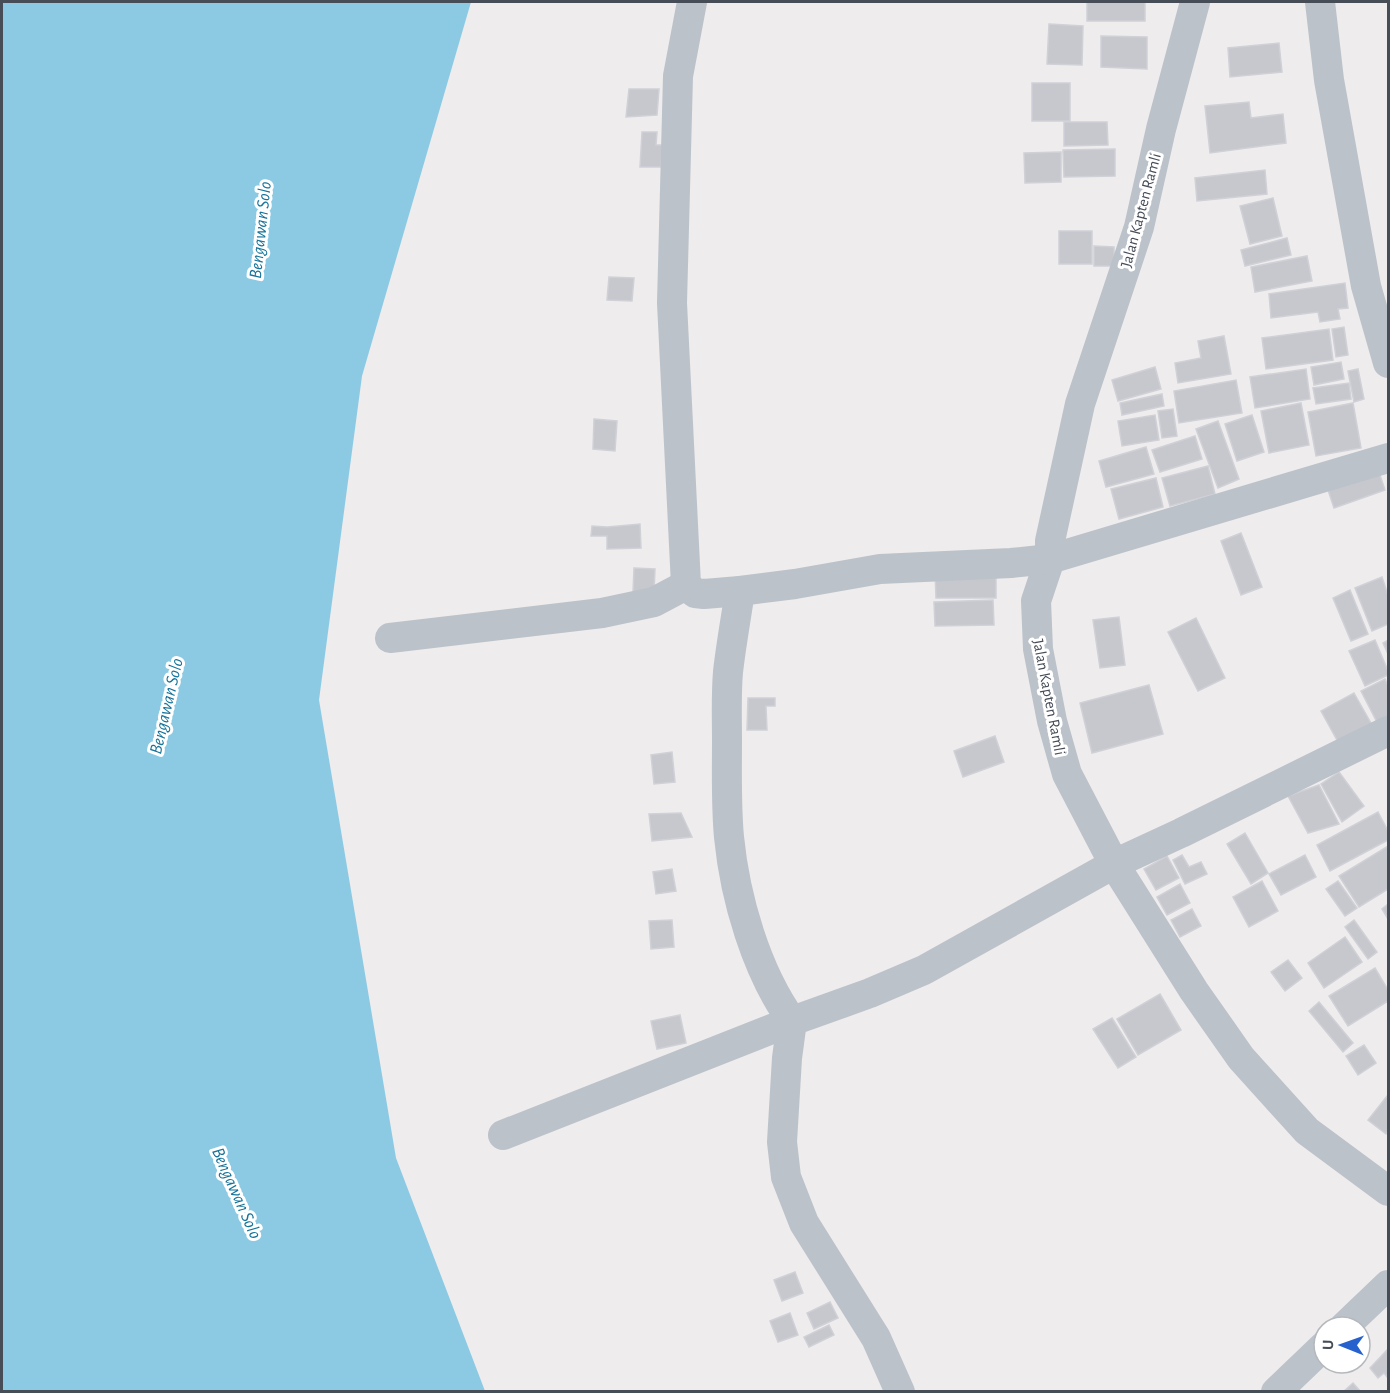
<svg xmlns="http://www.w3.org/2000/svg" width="1390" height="1393" viewBox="0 0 1390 1393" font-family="'Alegreya Sans',sans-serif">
<rect width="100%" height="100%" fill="#eeecec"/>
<path fill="#8ccae4" d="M2,2h469l-109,374 -43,324 77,458 89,233h-483z"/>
<g fill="#c7c7ce" stroke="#d0d1d7" stroke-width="1.5">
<rect x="1087" y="2" width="58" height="19"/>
<path d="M1049,24l34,2 -1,39 -35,-1z"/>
<path d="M1101,36l46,1v32l-46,-2z"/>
<path d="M1279,43l3,29 -52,5 -2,-29z"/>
<rect x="1032" y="83" width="38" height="38"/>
<path d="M629,89h30l-2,26 -31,2z"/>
<path d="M1249,102l2,16 32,-4 3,29 -76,10 -5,-47z"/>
<path d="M1064,122h43l1,23 -44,1z"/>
<path d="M642,132h15l-1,13h6l-1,22h-21z"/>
<path d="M1115,149v27l-51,1 -1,-27z"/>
<path d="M1061,152v30l-36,1 -1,-30z"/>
<path d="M1265,170l2,24 -70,7 -2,-23z"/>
<path d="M1273,198l9,38 -32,8 -10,-38z"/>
<rect x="1059" y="231" width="33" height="33"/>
<path d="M1287,238l4,17 -46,11 -4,-16z"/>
<path d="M1094,246l20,1v19h-20z"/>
<path d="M1307,256l5,25 -57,11 -4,-25z"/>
<path d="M609,277l25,1 -2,23 -25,-1z"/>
<path d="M1345,283l3,25 -10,1 2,10 -20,3 -2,-10 -47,6 -2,-24z"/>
<path d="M1344,327l4,28 -12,2 -4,-28z"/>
<path d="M1329,329l4,31 -67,9 -4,-31z"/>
<path d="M1224,336l7,38 -53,9 -3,-20 26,-5 -3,-17z"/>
<path d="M1341,362l3,17 -30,6 -3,-18z"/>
<path d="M1155,367l6,22 -43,12 -6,-21z"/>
<path d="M1306,369l4,30 -55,9 -5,-31z"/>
<path d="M1358,369l6,30 -10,3 -6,-31z"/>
<path d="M1236,380l6,33 -63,10 -5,-32z"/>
<path d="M1349,383l2,16 -35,5 -3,-16z"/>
<path d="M1162,394l2,12 -42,9 -2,-12z"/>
<path d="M1301,403l8,42 -40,8 -8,-42z"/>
<path d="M1353,403l8,45 -45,8 -8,-44z"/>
<path d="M1173,409l4,27 -15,2 -4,-27z"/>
<path d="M1155,415l4,25 -37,6 -4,-25z"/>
<path d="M1252,415l12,37 -27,9 -12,-37z"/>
<path d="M594,419l23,2 -2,30 -22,-2z"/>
<path d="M1218,421l21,58 -21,9 -22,-59z"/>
<path d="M1195,436l7,23 -42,13 -8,-22z"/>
<path d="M1146,447l8,27 -48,13 -7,-26z"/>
<path d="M1376,463l9,27 -51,18 -9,-27z"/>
<path d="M1208,466l7,28 -45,12 -8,-28z"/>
<path d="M1156,478l7,29 -44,12 -8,-30z"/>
<path d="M640,524l1,24 -34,1v-13h-16l1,-10 15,1z"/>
<path d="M1241,533l21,54 -21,8 -20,-54z"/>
<path d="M634,568l21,1 -1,23h-21z"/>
<path d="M935,572l61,1v25h-60z"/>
<path d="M1382,577l6,18v29l-16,7 -17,-43z"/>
<path d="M1350,590l18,44 -17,7 -18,-43z"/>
<path d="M993,600l1,25 -59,1 -1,-24z"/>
<path d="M1119,617l6,48 -25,3 -7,-48z"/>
<path d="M1196,618l29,60 -27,13 -30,-59z"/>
<path d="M1375,640l13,31v4l-23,11 -16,-35z"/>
<path d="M1388,640v14l-5,-11z"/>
<path d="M1385,679l3,7v38l-8,4 -19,-37z"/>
<path d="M1149,685l14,49 -71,19 -12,-50z"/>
<path d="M1354,693l22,39 -33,19 -22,-40z"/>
<path d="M748,698h27v8h-9l1,24h-20z"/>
<path d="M995,736l9,26 -41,15 -9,-26z"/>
<path d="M672,752l3,30 -21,2 -3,-29z"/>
<path d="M1339,772l25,34 -22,16 -21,-38z"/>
<path d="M1319,785l20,39 -31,9 -20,-37z"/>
<path d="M1378,812l10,19v9l-58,31 -13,-26z"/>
<path d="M681,813l11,24 -40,4 -3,-27z"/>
<path d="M1245,833l23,40 -17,11 -24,-40z"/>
<path d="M1388,846v43l-29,18 -20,-31z"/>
<path d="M1182,855l7,12 12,-5 6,12 -22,10 -12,-24z"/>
<path d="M1305,855l11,22 -35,18 -12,-21z"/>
<path d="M1167,856l12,22 -23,12 -12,-21z"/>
<path d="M672,869l4,22 -20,3 -3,-22z"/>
<path d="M1262,881l16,30 -29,16 -16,-30z"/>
<path d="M1338,881l19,27 -12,8 -19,-27z"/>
<path d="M1180,884l10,19 -23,12 -10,-18z"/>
<path d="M1388,904v15l-6,-10z"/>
<path d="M1192,909l9,17 -21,11 -9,-17z"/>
<path d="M672,920l2,27 -23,2 -2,-28z"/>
<path d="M1354,920l23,32 -9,7 -23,-32z"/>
<path d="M1345,937l17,25 -38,26 -16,-25z"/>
<path d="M1288,960l14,18 -17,13 -14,-19z"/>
<path d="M1375,968l13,22v11l-40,25 -19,-30z"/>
<path d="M1160,994l21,36 -43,25 -21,-36z"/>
<path d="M1319,1002l34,41 -10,9 -34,-41z"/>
<path d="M680,1015l6,28 -29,6 -6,-28z"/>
<path d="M1112,1018l24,39 -18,11 -25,-39z"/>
<path d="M1364,1045l12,18 -18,12 -12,-19z"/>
<path d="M1388,1095v36l-2,3 -18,-14z"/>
<path d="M795,1272l8,21 -21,8 -8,-21z"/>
<path d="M830,1302l8,16 -24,11 -7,-16z"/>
<path d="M790,1313l8,22 -20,7 -8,-21z"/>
<path d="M829,1325l5,10 -25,12 -5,-10z"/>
<path d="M1388,1349v29l-4,-5 -6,5 -8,-10z"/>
<path d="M1353,1383l8,9h-18z"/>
</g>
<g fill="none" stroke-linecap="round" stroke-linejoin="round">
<g stroke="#bbc2ca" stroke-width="30">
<path d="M692,2l-14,74 -6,227 14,282 9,8 9,1 36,-3"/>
<path d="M1195,2l-34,127 -22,98 -59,177 -30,137v18l-14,42 2,48 14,72 15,53 47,90 80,127 47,67 66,73 81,60"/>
<path d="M1320,2l9,78 37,206 22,77"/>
<path d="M390,638l212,-25 52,-11 32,-17"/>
<path d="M503,1135l289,-114c-36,-50 -57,-123 -63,-184 -3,-32 -2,-64 -2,-96 0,-23 -1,-46 1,-69 3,-27 8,-54 12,-81l55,-7 85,-15 131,-6 39,-4 338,-101"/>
<path d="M1344,1327l44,-42"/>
<path d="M900,1392l-24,-54 -72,-115 -18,-46 -4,-35 5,-84 5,-37 78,-28 54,-23 190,-106 67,-31 207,-102"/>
<path d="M1276,1392l48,-46"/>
</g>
</g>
<g text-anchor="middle" stroke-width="6" stroke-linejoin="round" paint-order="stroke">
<g font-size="16" fill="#464d57" stroke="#fff">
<text transform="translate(1140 210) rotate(-75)" y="6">Jalan Kapten Ramli</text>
<text transform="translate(1050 697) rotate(79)" y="6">Jalan Kapten Ramli</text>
</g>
<g font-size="18" font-style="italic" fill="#16739a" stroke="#fff">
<text transform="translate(260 230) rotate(-84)" y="6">Bengawan Solo</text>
<text transform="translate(166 706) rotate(-77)" y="6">Bengawan Solo</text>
<text transform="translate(237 1193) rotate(66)" y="6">Bengawan Solo</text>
</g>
</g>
<rect width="1390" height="1393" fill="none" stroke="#464d57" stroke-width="6"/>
<g transform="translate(1342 1345) rotate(271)"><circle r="28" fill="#ffffff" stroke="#b5b8bc" stroke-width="1.5"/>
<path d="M0-4.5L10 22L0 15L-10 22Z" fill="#2661ce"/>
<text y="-9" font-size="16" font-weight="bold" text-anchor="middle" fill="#464d57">U</text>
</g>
</svg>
